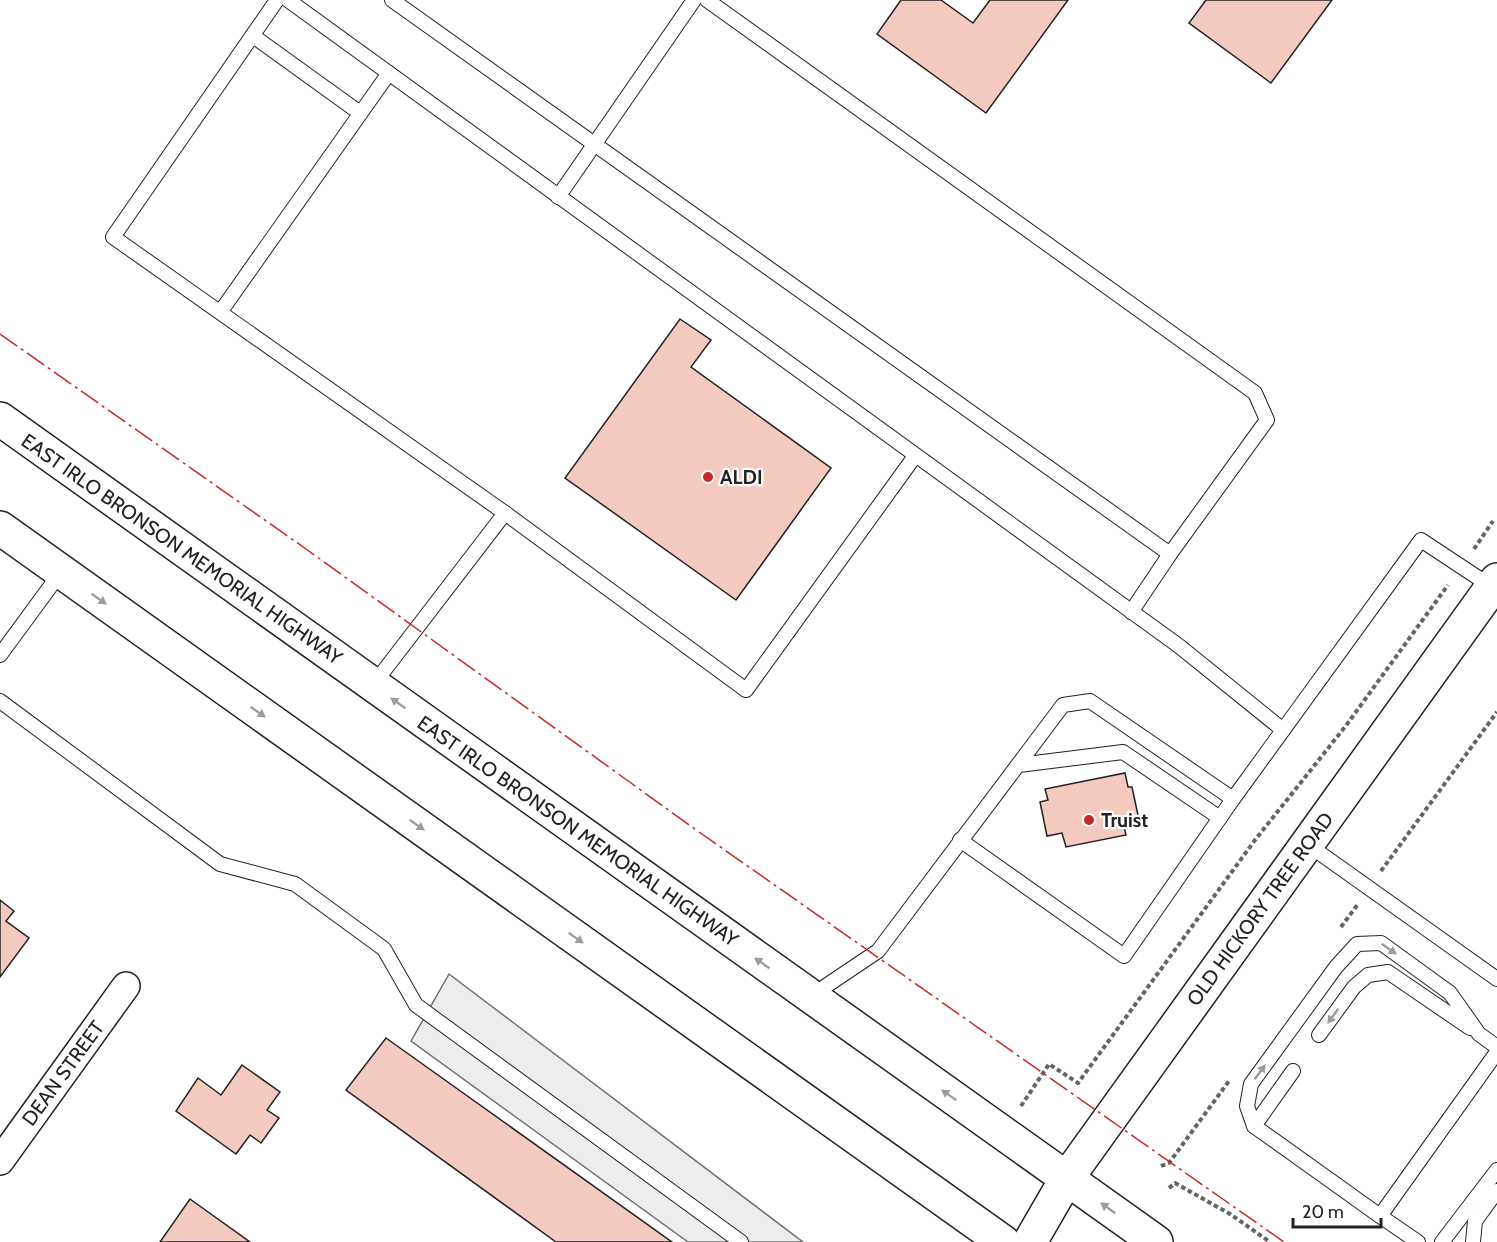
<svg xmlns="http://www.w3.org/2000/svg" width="1497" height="1242" viewBox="0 0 1497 1242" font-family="Cabin,sans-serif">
<rect width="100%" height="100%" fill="#fff"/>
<path fill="#ededed" stroke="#6f6f6f" stroke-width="1.5" d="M449,974l354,268h-115l-277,-201z"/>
<g fill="#f3c9c0" stroke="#222" stroke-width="1.5">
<path d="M901,0h40l32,23 17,-23h78l-82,113 -109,-79z"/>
<path d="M1206,0h126l-61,83 -82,-60z"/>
<path d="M680,319l31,21 -20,27 140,101 -95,132 -171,-122z"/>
<path d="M1125,773l3,14h4l7,33 -16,3 3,12 -60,12 -4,-14 -15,3 -7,-34 8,-2 -3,-11z"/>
<path d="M0,900l14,11 -8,10 23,17 -29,39z"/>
<path d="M386,1038l286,204h-116l-210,-152z"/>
<path d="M242,1065l38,27 -13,18 12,8 -18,25 -11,-8 -14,19 -60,-43 22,-33 23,17z"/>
<path d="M190,1199l60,43h-90z"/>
</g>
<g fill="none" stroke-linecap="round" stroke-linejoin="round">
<defs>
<g id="service">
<path d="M277,0l-164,237 392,276"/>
<path d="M288,0l891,646 104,84"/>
<path d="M392,0l778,554 97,-134 -12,-27 -548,-393"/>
<path d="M253,36l107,77"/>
<path d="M558,197l136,-197"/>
<path d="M221,311l168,-238"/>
<path d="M1131,612l39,-58"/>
<path d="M0,655l61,-83"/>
<path d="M373,685l132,-172 241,177 169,-234"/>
<path d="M0,701l220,163 75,20 89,65 32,56 325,237"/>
<path d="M1019,765l104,-13 97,66"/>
<path d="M960,840l164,116 109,-157"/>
<path d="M1307,844l190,135"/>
<path d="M811,996l67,-45 185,-246 27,-4 143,98 188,-259 71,47"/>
<path d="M1319,1035l35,-48 14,-12 20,-3 82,56"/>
<path d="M1254,1126l39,-55"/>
<path d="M1380,1216l-126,-90 -7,-20 4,-22 85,-117 21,-23 24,-1 69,50 29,41 18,13"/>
<path d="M1418,1242l-38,-26 117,-164"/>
<path d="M1442,1242l55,-72"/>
<path d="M1473,1242l2,-21 22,-30"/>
</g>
<path id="minor" d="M0,1161l126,-175"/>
<path id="tertiary" d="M1030,1242l37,-64 430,-598"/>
<g id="trunk">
<path d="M0,419l1156,823"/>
<path d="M0,528l1003,714"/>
</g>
</defs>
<use href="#service" stroke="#222" stroke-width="16"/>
<use href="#minor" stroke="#222" stroke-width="30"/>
<use href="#tertiary" stroke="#222" stroke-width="36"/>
<use href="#trunk" stroke="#222" stroke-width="36"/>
<g stroke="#646464" stroke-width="4" stroke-dasharray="4.5 3" stroke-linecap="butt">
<path d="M1474,549l19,-28"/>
<path d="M1381,871l116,-159"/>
<path d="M1341,927l17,-23"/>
<path d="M1021,1106l28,-42 29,19 177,-243 90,-113 103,-142"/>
<path d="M1161,1166l8,-3 60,-82"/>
<path d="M1169,1188l6,-5 55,31 40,28"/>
</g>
<use href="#service" stroke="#fff" stroke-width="14"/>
<use href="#minor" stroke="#fff" stroke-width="27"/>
<use href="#tertiary" stroke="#fff" stroke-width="33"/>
<use href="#trunk" stroke="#fff" stroke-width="33"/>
<path stroke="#c62828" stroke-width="1.5" stroke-dasharray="21 4.5 3 4.5" stroke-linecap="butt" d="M0,334l306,215 393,283 585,410"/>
</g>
<defs><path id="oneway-solid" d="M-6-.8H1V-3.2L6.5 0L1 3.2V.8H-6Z" transform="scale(1.5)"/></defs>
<g fill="#9c9c9c">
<use href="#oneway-solid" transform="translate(99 599) rotate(35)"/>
<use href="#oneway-solid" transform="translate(398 703) rotate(-145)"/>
<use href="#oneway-solid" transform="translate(258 712) rotate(35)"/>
<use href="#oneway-solid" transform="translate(417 825) rotate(35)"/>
<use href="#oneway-solid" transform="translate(576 938) rotate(35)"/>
<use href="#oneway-solid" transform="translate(1389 949) rotate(35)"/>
<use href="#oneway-solid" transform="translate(762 963) rotate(-145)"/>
<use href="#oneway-solid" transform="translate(1333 1016) rotate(126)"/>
<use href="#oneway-solid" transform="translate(1260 1072) rotate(-54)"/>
<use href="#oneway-solid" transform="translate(949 1095) rotate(-145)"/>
<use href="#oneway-solid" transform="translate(1108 1208) rotate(-144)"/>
</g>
<g fill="#c62828" stroke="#fff" stroke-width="2">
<circle cx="708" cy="477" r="6"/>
<circle cx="1089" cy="820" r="6"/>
</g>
<g text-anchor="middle" stroke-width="4.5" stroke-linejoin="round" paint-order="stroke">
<g font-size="20" font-weight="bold" fill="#222" stroke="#fff" text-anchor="start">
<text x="720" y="484">ALDI</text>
<text x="1101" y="827">Truist</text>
</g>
<g font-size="20" fill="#222" stroke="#fff">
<text transform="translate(182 549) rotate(35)" y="7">EAST IRLO BRONSON MEMORIAL HIGHWAY</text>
<text transform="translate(578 831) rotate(35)" y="7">EAST IRLO BRONSON MEMORIAL HIGHWAY</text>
<text transform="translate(1260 909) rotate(-54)" y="7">OLD HICKORY TREE ROAD</text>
<text transform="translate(63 1073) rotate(-54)" y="7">DEAN STREET</text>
</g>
</g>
<path d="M1293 1218v9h88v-9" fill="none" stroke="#222222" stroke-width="3"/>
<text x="1302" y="1218" font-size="18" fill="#222222" stroke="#ffffff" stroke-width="4.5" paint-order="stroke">20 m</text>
</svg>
